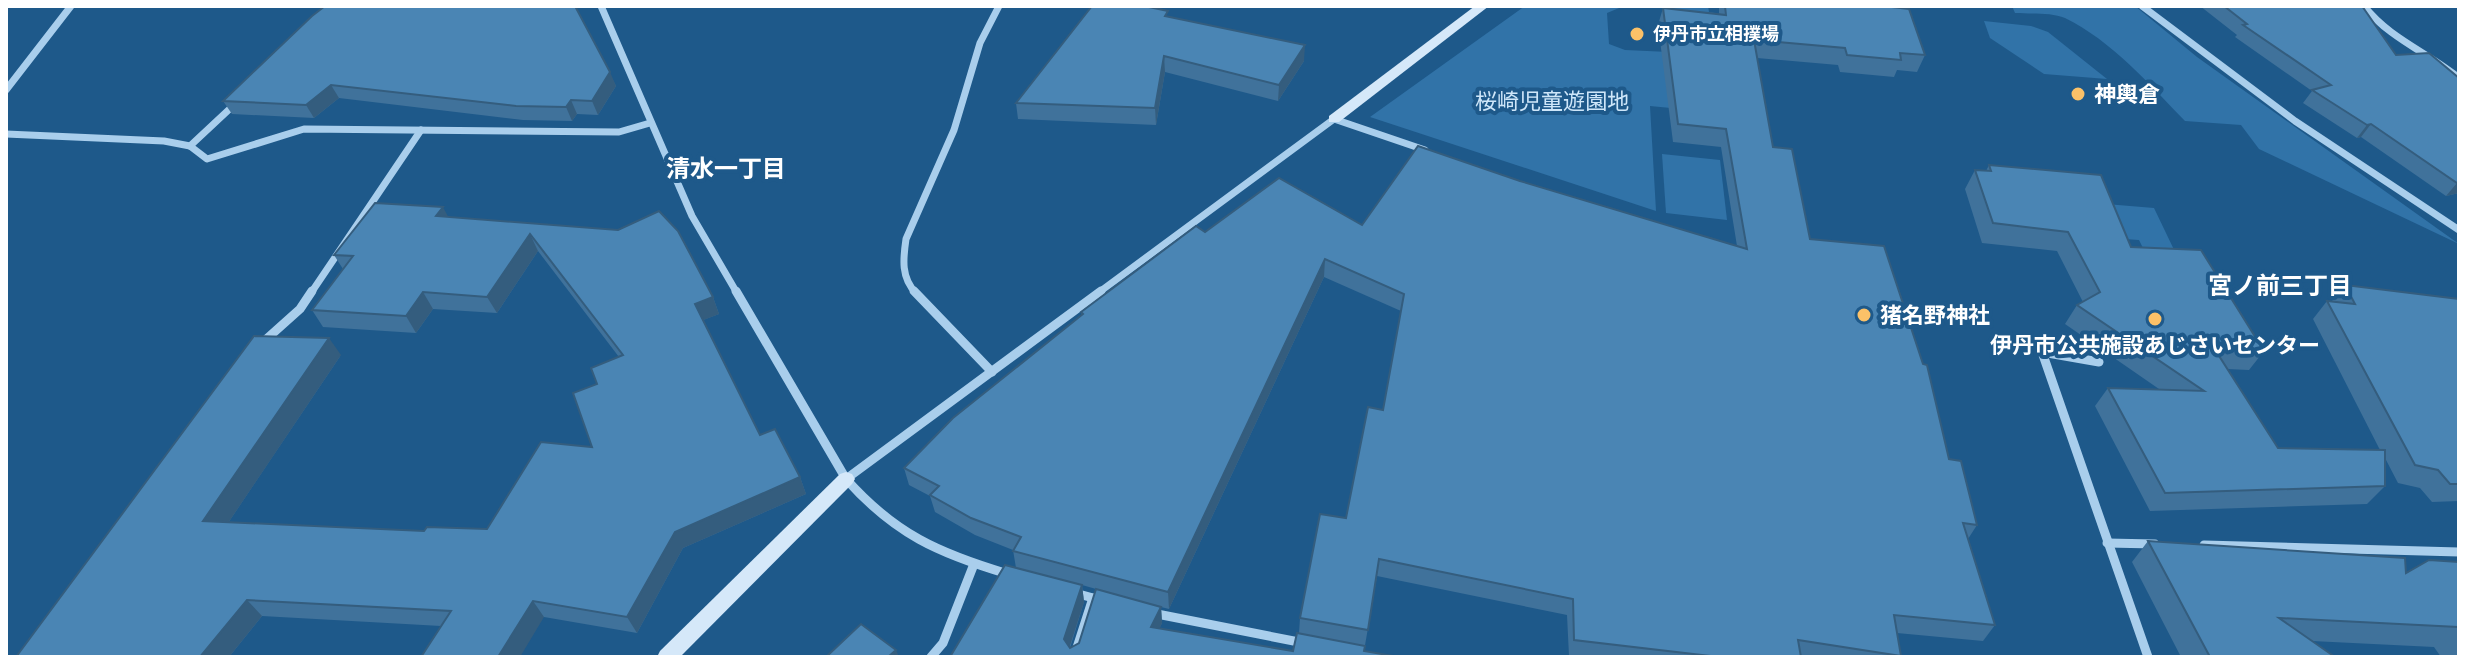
<svg xmlns="http://www.w3.org/2000/svg" width="2465" height="663" viewBox="0 0 2465 663" font-family="Arial,'Noto Sans JP',sans-serif">
<rect width="100%" height="100%" fill="#1e598a"/>
<g fill="#3173a8">
<path d="M1525,6h99l-17,7 2,31 16,6 44,2v-35l5,-11h34l1,6 35,6 -52,92 -42,-4 6,105 -286,-94z"/>
<path d="M2012,6h123l62,51 262,187 -200,-95 -18,-24 -56,-4c-36,-37 -73,-80 -120,-103 -14,-6 -35,-4 -50,-5z"/>
<path d="M1984,21l47,5 17,6 59,47 -63,-5 -54,-36z"/>
<path d="M1662,154l58,6 7,60 -61,-7z"/>
<path d="M2094,203l60,5 23,48 -32,-4 -6,-12 -30,-2z"/>
</g>
<g fill="none" stroke-linecap="round" stroke-linejoin="round">
<g stroke="#a9ceec" stroke-width="7">
<path d="M601,6l91,210 45,77"/>
<path d="M2142,6l153,115 164,109"/>
<path d="M2364,6c26,33 63,46 95,72"/>
<path d="M6,90l65,-84"/>
<path d="M6,134l158,7 26,5 17,13 97,-30 315,3 31,-9"/>
<path d="M190,146l46,-43"/>
<path d="M311,293l110,-163"/>
<path d="M916,293c-15,-15 -13,-34 -10,-54l48,-109 26,-87 19,-37"/>
<path d="M1098,293l236,-174 91,31"/>
</g>
<g stroke="#a9ceec" stroke-width="9">
<path d="M736,291l110,188c49,55 92,74 162,95"/>
<path d="M914,291l78,81"/>
<path d="M262,343l38,-34 12,-18"/>
<path d="M2099,362l-57,-10 106,305"/>
<path d="M846,479l255,-188"/>
<path d="M2107,543l48,1"/>
<path d="M2204,545l255,7"/>
<path d="M1075,593l29,8"/>
<path d="M1152,613l152,30"/>
<path d="M931,657l12,-14 31,-79"/>
<path d="M1074,657l19,-59"/>
</g>
<g fill="#d5e8f9" fill-rule="evenodd">
<path d="M1475,6h14l-150,116h-10v-6z"/>
<path d="M846,472l6,2 3,5 -3,5 -172,173h-23l3,-6 180,-177z"/>
</g>
</g>
<g fill="#40729b" fill-rule="evenodd">
<path d="M1719,6h172l34,49 -8,17 -20,-2 -3,7 -54,-5 -2,-7 -81,-7 16,89 37,92 139,220 28,66 -9,14 27,86 -12,16 -86,-8 3,24h-326l-5,-1 -2,-41 -190,-39 -13,75 -414,6 66,-89 -3,-18 -38,-15 -40,-23 -5,-16 -21,-11 -5,-17 177,-153v-3l124,-80 157,-7 158,-44 217,65 -16,-99 -48,-5 -15,-117 5,-17 56,6zM1324,277l77,34 -18,99 -37,108 -46,100 -1,15 -6,18 -134,-22 3,-6 -1,-16 8,2zM1082,585l14,4 -17,54 -9,5 14,-46z"/>
<path d="M2200,6h162l34,49 63,23v115l-13,3 -85,-59 -4,1 -54,-35 9,-12 -77,-54 2,-2z"/>
<path d="M579,15l37,71 -18,29 -21,-1 -5,7 -49,-1 -184,-22 -25,20 -82,-4 -9,-13z"/>
<path d="M1168,16l136,45 -26,40 -113,-29 -9,53 -138,-6 -2,-16z"/>
<path d="M1989,165l142,82 133,104 -15,19 -22,-1 51,79 102,2 -67,-131 14,-18h5l13,-16 114,14v202l-27,1 -12,-14 -22,-5 -13,-25v28l-18,18 -217,7 -55,-105 13,-18 51,1 -94,-65 12,-19 6,-3 -26,-51 -75,-8 -17,-54 10,-19 11,1z"/>
<path d="M449,217l169,13 95,67 6,17 -16,6 57,115 40,42 6,17 -123,54 -46,85 -93,-16 -103,9 -179,-10 -33,41h-213l325,-302 -113,168 196,8 63,-2 105,-82 5,-63 22,-27 -81,-106 -41,62 -64,-4 -17,24 -93,-6 -11,-17 31,-41 -9,-14z"/>
<path d="M2148,541l258,32 53,-11v95h-18l-7,-10 -122,-6 23,16h-154l-49,-95z"/>
</g>
<g fill="#345d7e">
<path d="M1305,45l-1,16 -26,40 1,-16z"/>
<path d="M1164,56l1,16 -9,53 -1,-17z"/>
<path d="M610,72l6,14 -18,29 -6,-14z"/>
<path d="M331,85l8,13 -25,20 -8,-13z"/>
<path d="M571,100l6,14 -5,7 -6,-14z"/>
<path d="M2371,124l-10,13 -4,1 10,-13z"/>
<path d="M2459,182v11l-13,3 11,-13z"/>
<path d="M443,207l9,17 -16,-8z"/>
<path d="M530,234l8,17 -41,62 -10,-16z"/>
<path d="M1325,259l-1,18 -155,332 -1,-17z"/>
<path d="M423,292l10,17 -17,24 -10,-17z"/>
<path d="M713,297l6,17 -18,7 -6,-17z"/>
<path d="M329,338l12,17 -123,183 -15,-17z"/>
<path d="M800,477l6,17 -123,54 -46,85 -10,-16 48,-85z"/>
<path d="M1082,585l2,17 -17,53 -3,-16z"/>
<path d="M247,600l15,16 -33,41h-29z"/>
<path d="M533,601l11,16 -24,40h-22z"/>
<path d="M1161,607l1,16 -9,20 -2,-16z"/>
<path d="M896,650l3,7h-11z"/>
</g>
<g fill="#4a85b4" stroke="#345d7e" stroke-width="2">
<path d="M325,6h250l35,66 -18,29 -21,-1 -5,7 -50,-1 -185,-21 -25,20 -83,-4 89,-85z"/>
<path d="M1092,6h52l24,5 -3,5 140,29 -26,40 -115,-29 -9,52 -139,-5z"/>
<path d="M1725,6h166l1,1 17,2 16,46 -25,-2 1,7 -54,-5 -2,-7 -91,-8 19,107 19,2 18,90 74,7 39,118 4,1 22,94 12,2 16,64 -14,-2 32,102 -101,-10 7,41 -103,-16 3,17h-82l-145,-17 -1,-41 -194,-40 -11,71 -68,-12 20,-104 26,4 22,-111 15,3 21,-116 -79,-35 -157,333 -155,-41 8,-14 -50,-19 -41,-23 9,-9 -35,-18 49,-50 130,-104 -2,-2 115,-86 9,6 74,-54 83,47 56,-79 102,35 227,68 -21,-120 -48,-5 -15,-116 63,7z"/>
<path d="M2224,6h138l34,49 33,-2 30,25v104l-2,1 -86,-59 -4,1 -55,-35 19,-5 -88,-60 4,-1z"/>
<path d="M1989,165l112,10 30,72 70,3 63,101 -50,-3 64,100 107,2v36l-220,7 -57,-105 96,3 -127,-86 23,-13 -32,-60 -75,-9 -18,-53 16,1z"/>
<path d="M375,203l68,4 -7,9 182,14 41,-19 19,20 35,66 -18,7 65,131 15,-6 25,48 -125,55 -48,85 -94,-16 -35,56h-77l30,-46 -204,-11 -47,57h-184l238,-321 75,2 -126,183 221,10 3,-4 60,2 54,-87 51,5 -19,-54 24,-9 -6,-16 32,-13 -93,-121 -43,63 -64,-5 -17,24 -94,-6 41,-54 -19,-1z"/>
<path d="M2345,285l114,14v185h-9l-12,-14 -23,-5 -88,-164 28,3z"/>
<path d="M2148,541l257,17 1,15 23,-13 30,2v66l-1,-1 -179,-9 56,39h-125z"/>
<path d="M1005,565l77,20 -18,54 6,9 9,-5 17,-54 65,18 -10,20 142,24 4,-18 68,13 -1,5 35,6h-449z"/>
<path d="M861,624l35,26 -8,7h-62z"/>
</g>
<g fill="#fbc168" stroke="#1e598a" stroke-width="3">
<circle cx="1637" cy="34" r="8"/>
<circle cx="2078" cy="94" r="8"/>
<circle cx="1864" cy="315" r="8"/>
<circle cx="2155" cy="319" r="8"/>
</g>
<g text-anchor="middle" stroke-width="8" stroke-linejoin="round" paint-order="stroke">
<g font-size="18" font-weight="bold" fill="#fff" stroke="#1e598a" text-anchor="start">
<text x="1653" y="40">伊丹市立相撲場</text>
</g>
<g font-size="22" font-weight="bold" fill="#fff" stroke="#1e598a" text-anchor="start">
<text x="2094" y="102">神輿倉</text>
<text x="1880" y="323">猪名野神社</text>
<text x="2155" y="353" text-anchor="middle">伊丹市公共施設あじさいセンター</text>
</g>
<g font-size="22" fill="#cee6f9" stroke="#1e598a">
<text x="1552" y="109">桜崎児童遊園地</text>
</g>
<g font-size="24" font-weight="bold" fill="#fff" stroke="#1e598a">
<text x="726" y="177">清水一丁目</text>
<text x="2280" y="294">宮ノ前三丁目</text>
</g>
</g>
<rect width="2465" height="663" fill="none" stroke="#ffffff" stroke-width="16"/>
</svg>
